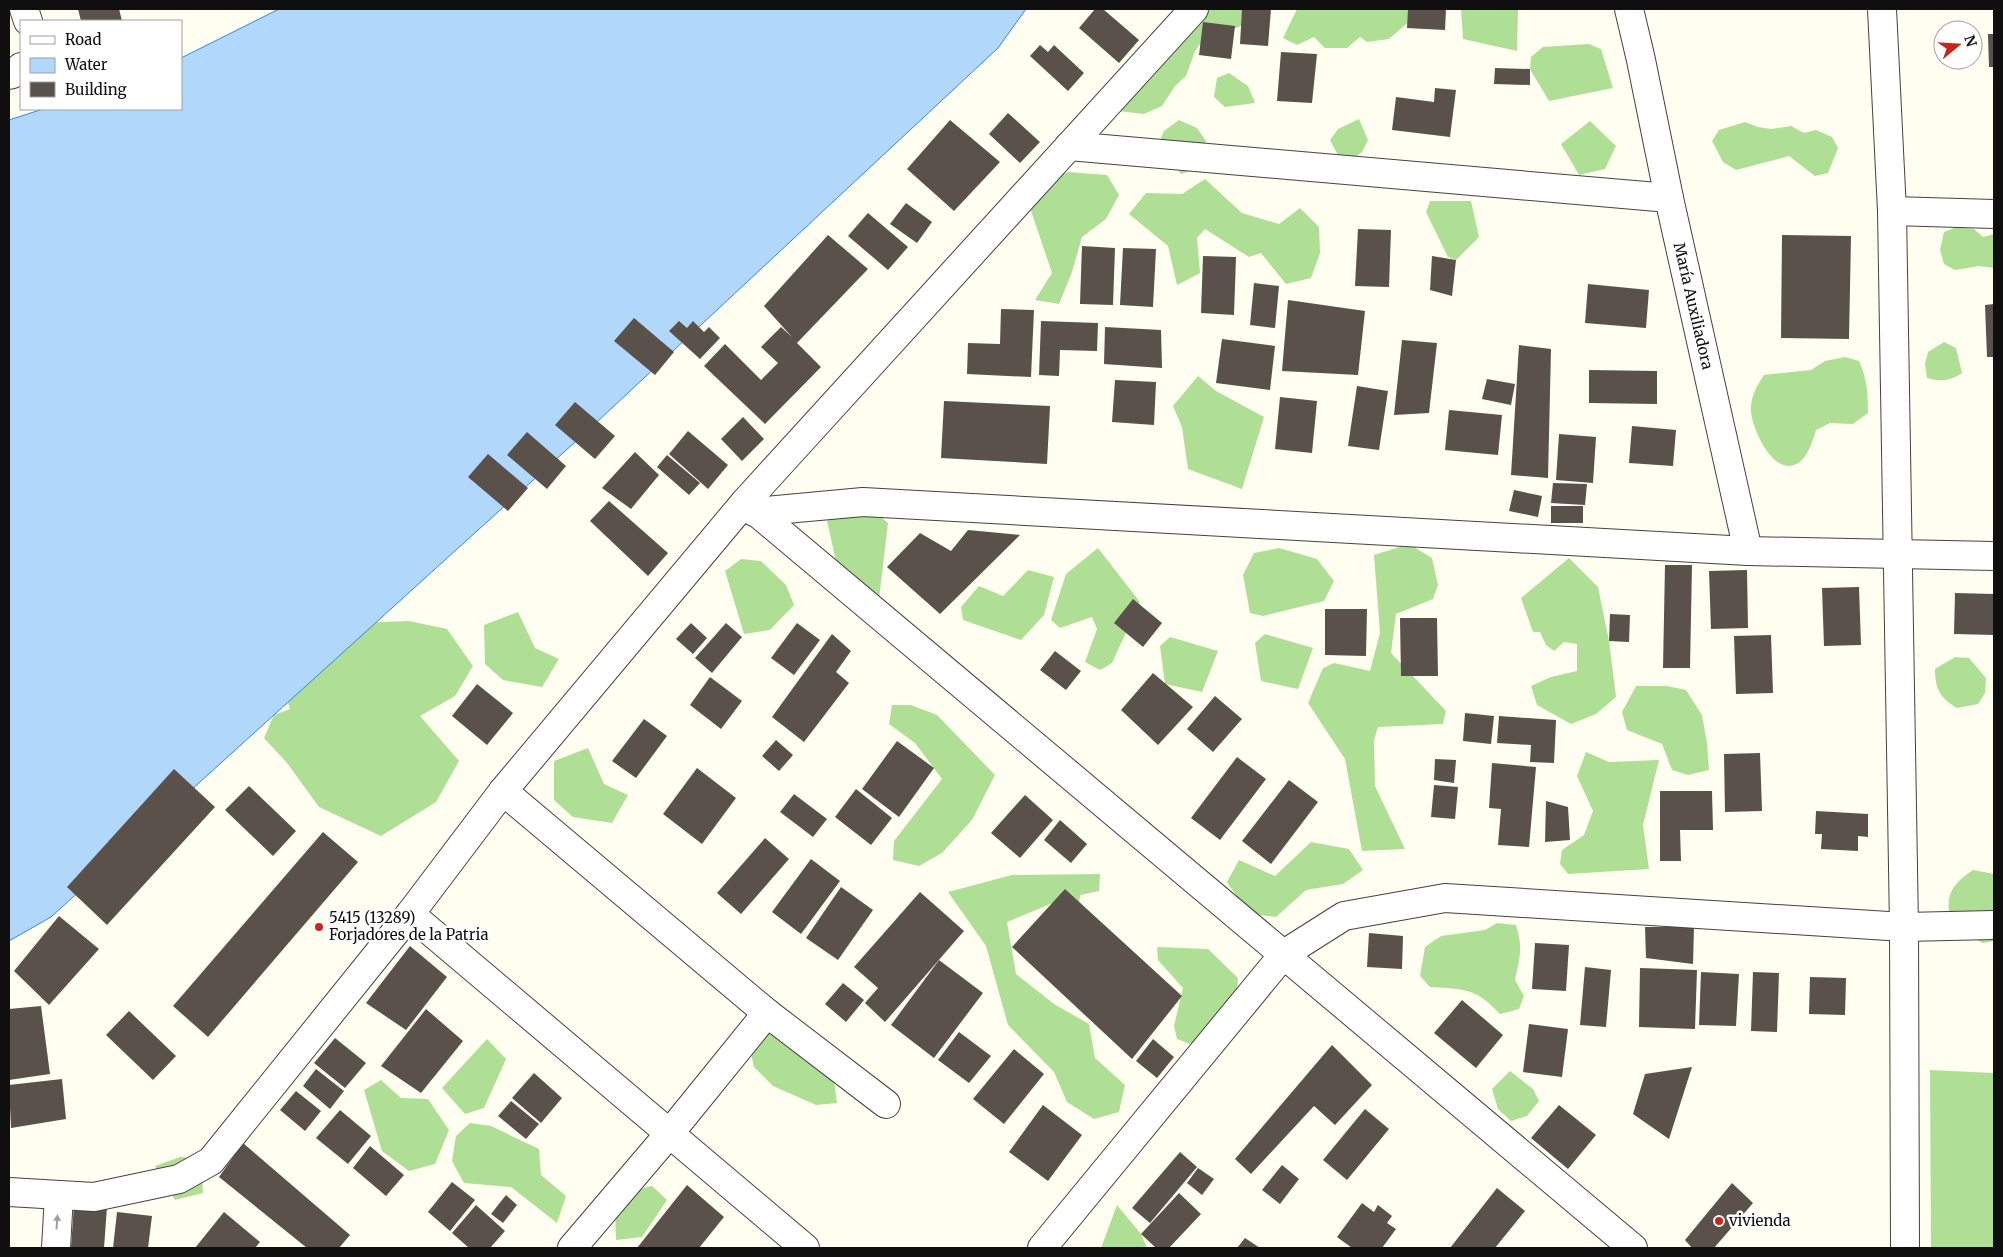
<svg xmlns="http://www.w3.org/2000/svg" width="2003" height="1257" viewBox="0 0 2003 1257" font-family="Merriweather,serif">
<rect width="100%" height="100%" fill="#fffef1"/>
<g fill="#afdf95">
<path d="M1202,9h60c-14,18 -33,23 -55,25l-12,17 -9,25 -11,10 -13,20 -18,8 -26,-3z"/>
<path d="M1297,9h117l5,4 -30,26 -22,3 -7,-5 -13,11h-22l-11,-11 -17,8 -14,-7z"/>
<path d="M1461,9h57l-1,42 -54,-12z"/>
<path d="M1589,44l12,5 12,39 -64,13 -19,-32 1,-12 12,-10z"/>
<path d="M1229,73l19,13 7,17 -30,4 -11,-10 3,-19z"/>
<path d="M1359,119l9,21 -6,12 -12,9 -11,-4 -9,-17 8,-11z"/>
<path d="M1179,120l18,8 9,13 -9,28 -16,5 -22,-31 5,-12z"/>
<path d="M1590,121l26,25 -11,23 -26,6 -18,-31z"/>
<path d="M1745,122l13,5 13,2 20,-3 13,7 12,-3 16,7 6,11 -10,25 -13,3 -26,-20 -53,14 -13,-8 -11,-21 7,-11z"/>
<path d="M1068,172l39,3 12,20 -13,24 -24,18 -10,35 -13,32 -24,-4 17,-27 -21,-62 13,-28z"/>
<path d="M1205,179l37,34 37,11 21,-16 19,19 1,26 -9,25 -25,6 -25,-31 -12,4 -44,-28 -8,9 3,35 -23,12 -9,-39 -39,-32 17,-21 36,1z"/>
<path d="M1430,201h41l8,36 -23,23 -8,-3 -22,-45z"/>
<path d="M1956,227l18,2 9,8 11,-3v34l-15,-2 -24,4 -11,-6 -4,-14 4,-18z"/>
<path d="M1944,342l12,6 6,25c-12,8 -21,9 -35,5l-2,-14 3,-12z"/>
<path d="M1845,357l14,4c8,17 9,32 9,52l-15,11 -23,-1 -14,7c-3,9 -7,24 -15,31 -25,21 -49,-31 -50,-50 -1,-13 6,-26 13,-36l47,-5 14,-9z"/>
<path d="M1198,376l18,15 48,26 -22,72 -54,-20 -6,-42 -9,-21z"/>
<path d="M863,502l25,21 -9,76 -43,-38 -9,-40z"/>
<path d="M1409,544l23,14 6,27 -5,14 -37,15 -5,39 55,58 -3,13 -65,3 -4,13 1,46 30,63 -43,2 -17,-92 -37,-56 15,-35 11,-5 36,8 10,-38 -6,-78z"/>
<path d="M1098,548l42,54 -28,61 -12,7 -15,-8 12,-33 -5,-12 -32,11 -9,-8 15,-46z"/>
<path d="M1279,548l38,11 17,22 -10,20 -61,15 -13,-3 -7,-38 11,-22z"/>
<path d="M1569,558l29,29 11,54 7,56 -20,17 -25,10 -34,-19 -6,-19 20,-9 26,-6v-27l-13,-2 -10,9 -8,-6 -6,-13h-7l-12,-34z"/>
<path d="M741,559l20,2 25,24 8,20 -24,25 -26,4 -19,-63z"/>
<path d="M1028,570l26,7 -10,38 -23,25 -58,-20 -2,-13 18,-21 24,10z"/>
<path d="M518,612l17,36 24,11 -17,28 -39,-7 -18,-16 -1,-39z"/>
<path d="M409,621l38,8 26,37 -18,30 -35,20 39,45 -23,41 -55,34 -62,-29 -32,-44 -23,-25 10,-23 16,-6 -4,-13 68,-73z"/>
<path d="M1265,634l48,14 -15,41 -37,-8 -6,-38z"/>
<path d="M1170,637l48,14 -16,41 -37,-8 -5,-38z"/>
<path d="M1955,657l14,1 17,20 -1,15 -7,11 -21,4c-17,-10 -22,-19 -22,-39z"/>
<path d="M1636,686h31l19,4 16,25 5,28 2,27 -21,5 -16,-5 -10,-26 -35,-14 -5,-18z"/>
<path d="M892,705h19l26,10 58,60 -23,45 -30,33 -23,13 -26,-6 1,-19 48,-62 -27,-36 -26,-19z"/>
<path d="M588,748l16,36 24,11 -16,28 -39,-6 -19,-17v-39z"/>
<path d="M1586,752l23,10 50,-2 -16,65 6,44 -81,5 -8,-10 2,-14 22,-15 9,-24 -16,-35z"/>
<path d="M1311,842l38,7 14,21 -20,14 -37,6 -30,27 -27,-3 -22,-32 12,-22 36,16z"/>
<path d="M1973,870l21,4v67l-11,2c-8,-4 -20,-9 -27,-15 -5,-5 -6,-11 -7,-18 -2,-20 8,-29 24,-40z"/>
<path d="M1100,874l-1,17 -19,4 -2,21 -25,-13 -46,19 9,52 38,30 35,20 6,34 30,27 -6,27 -25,7 -27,-17 -13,-30 -46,-47 -22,-79 -38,-54 64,-17z"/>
<path d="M1497,923l19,2c7,22 4,33 -1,55l9,16 -5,13 -19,5c-24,-26 -36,-25 -70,-27l-10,-11 5,-29 16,-11 44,-6z"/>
<path d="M1157,947l51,2 30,29 -3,42 -45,24 -13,-5 -3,-13 9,-38 -25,-28z"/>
<path d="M765,1032l47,19 21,21 4,31 -21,2 -43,-19 -19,-19 -6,-27z"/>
<path d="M487,1039l19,20 -22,49 -19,6 -23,-26z"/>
<path d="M1930,1070l64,3v175h-63z"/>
<path d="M1510,1071l23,18 6,12 -12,15 -16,5 -13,-12 -6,-20z"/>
<path d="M381,1080l20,18 27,1 21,31 -14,34 -26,7 -27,-20 -18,-61z"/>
<path d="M470,1123l21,3 48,23 2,26 25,21 -9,27 -46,-36 -47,-4 -12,-22 4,-25z"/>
<path d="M180,1157l21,2 2,34 -28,7 -20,-34z"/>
<path d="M652,1186l15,14 -25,37 -26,3 -1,-33 17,-16z"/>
<path d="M1117,1205l24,29 6,14h-46z"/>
</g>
<path fill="#b1d8fb" stroke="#3286d8" d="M279,9h747l-28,39 -414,386 -533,483 -42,24v-821l34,-11h138v-51z"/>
<g fill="#59514a">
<path d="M78,9h41l3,12h-41z"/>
<path d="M1095,9h8l36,31 -20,23 -40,-35z"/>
<path d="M1242,9h29l-3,37 -28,-2z"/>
<path d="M1408,9h38l-1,21 -38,-2z"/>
<path d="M1203,22l32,4 -4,33 -32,-4z"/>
<path d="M1988,34h6v33h-5z"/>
<path d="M1040,45l8,7 6,-7 30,28 -16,18 -38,-35z"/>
<path d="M1281,52l36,2 -5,49 -35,-2z"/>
<path d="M1495,68l35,1v16l-36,-1z"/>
<path d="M1435,88l21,2 -6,47 -58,-7 4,-33 38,5z"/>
<path d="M1008,113l32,29 -20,21 -31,-29z"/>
<path d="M950,120l50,42 -46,49 -47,-42z"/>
<path d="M906,203l26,19 -15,21 -27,-19z"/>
<path d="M868,213l40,34 -20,23 -40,-34z"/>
<path d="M1358,229l33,1 -2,57 -34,-1z"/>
<path d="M828,235l40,34 -71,74 24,24 -56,57 -61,-58 21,-22 36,36 17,-17 -17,-16 20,-20 11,10 -28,-31z"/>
<path d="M1782,235l69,1 -2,103 -68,-1z"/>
<path d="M1082,246l33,2 -2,57 -33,-1z"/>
<path d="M1123,248l33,1 -3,58 -33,-2z"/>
<path d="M1203,256l33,1 -2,58 -33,-2z"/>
<path d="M1432,256l24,4 -4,36 -22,-6z"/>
<path d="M1254,283l25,3 -4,42 -25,-3z"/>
<path d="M1588,284l61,6 -3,38 -61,-5z"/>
<path d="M1288,300l77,11 -7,64 -76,-4z"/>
<path d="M1994,304v53h-7l-2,-52z"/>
<path d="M1001,309l33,1 -3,67 -64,-3 1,-31 32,1z"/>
<path d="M634,318l40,34 -19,23 -41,-34z"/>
<path d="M679,321l8,7 6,-7 11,11 5,-5 11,11 -20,21 -31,-28z"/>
<path d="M1041,321l57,2 -1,28 -37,-1 -1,26 -20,-1z"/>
<path d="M1105,327l56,3 1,38 -58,-4z"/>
<path d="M1222,339l53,7 -5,44 -54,-7z"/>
<path d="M1402,340l35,3 -8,70 -35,2z"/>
<path d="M1519,345l32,4 -3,129 -37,-3z"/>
<path d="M1589,370l68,1v33l-68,-1z"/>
<path d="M1487,379l28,5 -4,21 -29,-6z"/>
<path d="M1115,380l41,2 -2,43 -42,-3z"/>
<path d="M1357,386l31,5 -9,59 -31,-4z"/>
<path d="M1280,397l37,4 -5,52 -37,-4z"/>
<path d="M944,401l106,5 -3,58 -106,-6z"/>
<path d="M575,402l40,34 -20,23 -40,-34z"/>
<path d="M1449,410l53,5 -4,40 -53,-5z"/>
<path d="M743,417l21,22 -22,22 -21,-22z"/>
<path d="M1632,426l44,4 -3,36 -44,-3z"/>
<path d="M688,431l40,34 -20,24 -39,-35z"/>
<path d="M527,432l39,34 -19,23 -40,-34z"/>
<path d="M1559,434l37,3 -3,46 -37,-3z"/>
<path d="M635,452l24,23 -28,34 -29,-21z"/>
<path d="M488,454l40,34 -20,23 -40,-34z"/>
<path d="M667,455l33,28 -11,12 -32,-28z"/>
<path d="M1553,483l34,1 -2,21 -34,-2z"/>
<path d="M1514,490l28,6 -4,21 -29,-6z"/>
<path d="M609,501l59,52 -20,23 -58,-55z"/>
<rect x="1551" y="506" width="32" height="17"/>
<path d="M968,530l52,5 -80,79 -53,-47 33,-34 31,18z"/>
<path d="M1665,565h27l-2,103h-27z"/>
<path d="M1747,570l1,58 -37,1 -2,-58z"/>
<path d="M1859,587l2,58 -37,1 -2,-58z"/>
<path d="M1955,593l39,1v41l-40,-1z"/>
<path d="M1133,599l29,24 -19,24 -29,-24z"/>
<path d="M1325,609h42l-1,47 -41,-1z"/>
<path d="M1610,614l20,1 -1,27 -20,-1z"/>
<path d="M1400,618h37l1,58h-37z"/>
<path d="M691,623l16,15 -14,16 -17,-15z"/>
<path d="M726,623l16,14 -30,36 -17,-15z"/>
<path d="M797,623l23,17 -26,35 -23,-17z"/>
<path d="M832,634l19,17 -15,21 13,11 -45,59 -32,-25z"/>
<path d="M1771,635l2,58 -37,1 -2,-58z"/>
<path d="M1055,651l26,20 -15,19 -26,-20z"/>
<path d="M1153,673l40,34 -35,38 -37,-35z"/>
<path d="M710,677l32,24 -21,28 -31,-24z"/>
<path d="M477,684l36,29 -26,32 -35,-29z"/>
<path d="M1215,696l27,23 -29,33 -26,-23z"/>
<path d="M1465,713l29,3 -3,28 -28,-3z"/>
<path d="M1499,716l57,4 -2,43 -24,-1 1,-17 -34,-2z"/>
<path d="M644,719l23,17 -31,42 -24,-17z"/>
<path d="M776,740l17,15 -14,16 -17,-15z"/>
<path d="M897,741l37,27 -35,49 -37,-28z"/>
<path d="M1760,753l2,58 -37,1 -1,-58z"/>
<path d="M1237,757l29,22 -46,61 -29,-22z"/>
<path d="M1435,759l21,1 -2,23 -20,-3z"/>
<path d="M1492,763l44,4 -7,80 -31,-2 3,-36 -12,-1z"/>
<path d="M697,768l39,30 -34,46 -39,-30z"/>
<path d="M174,769l41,38 -108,118 -40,-38z"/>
<path d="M1289,780l29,22 -47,62 -29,-23z"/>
<path d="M1434,785l24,2 -3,32 -24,-2z"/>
<path d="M249,786l47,45 -23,25 -48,-46z"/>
<path d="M856,789l36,29 -21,27 -36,-28z"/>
<path d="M1660,791h52l1,39h-33l1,31h-21z"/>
<path d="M794,794l33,25 -14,18 -33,-25z"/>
<path d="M1025,795l28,25 -33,38 -29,-25z"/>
<path d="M1546,801l22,6 2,33 -25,2z"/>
<path d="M1816,811l52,3v23l-10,-1v15l-37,-2 1,-15h-7z"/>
<path d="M1060,820l27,24 -16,19 -27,-23z"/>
<path d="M323,832l35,30 -150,175 -35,-31z"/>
<path d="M765,838l24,21 -48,55 -24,-21z"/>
<path d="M811,859l29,22 -39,53 -29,-22z"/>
<path d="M841,887l32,23 -35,50 -32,-22z"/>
<path d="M1065,889l117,107 -50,63 -120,-112z"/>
<path d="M920,892l44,39 -79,91 -20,-19 13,-15 -24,-21z"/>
<path d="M59,916l40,33 -50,56 -35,-34z"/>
<path d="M1645,927h49l-1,37 -47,-6z"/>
<path d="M1369,933l34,3 -1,33 -35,-2z"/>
<path d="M1535,943l34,2 -3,46 -34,-2z"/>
<path d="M410,946l37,31 -41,53 -40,-27z"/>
<path d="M939,960l44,33 -49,65 -43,-33z"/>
<path d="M1585,967l26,3 -5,57 -26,-2z"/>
<path d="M1640,968l57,2 -2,59 -56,-2z"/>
<path d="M1701,972l38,2 -3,52 -37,-1z"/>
<path d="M1753,972l26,1 -2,59 -26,-1z"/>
<path d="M1810,977l36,1 -1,37 -36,-1z"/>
<path d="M843,983l21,17 -18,22 -21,-18z"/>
<path d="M1462,1000l41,35 -27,33 -42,-35z"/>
<path d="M41,1006l9,68 -41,6v-71z"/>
<path d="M426,1009l37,32 -42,52 -40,-27z"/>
<path d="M129,1011l47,45 -23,24 -47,-45z"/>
<path d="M1529,1024l39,5 -6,48 -39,-5z"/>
<path d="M959,1032l32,24 -22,27 -31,-23z"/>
<path d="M335,1038l31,25 -21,25 -31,-25z"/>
<path d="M1153,1039l21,18 -17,21 -21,-17z"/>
<path d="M1332,1045l40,40 -37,40 -21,-19 -63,68 -16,-15z"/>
<path d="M1014,1049l30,25 -40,50 -31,-25z"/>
<path d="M1692,1067l-23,72 -36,-25 12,-40z"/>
<path d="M316,1069l28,22 -14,18 -27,-23z"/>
<path d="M534,1073l28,25 -21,25 -29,-25z"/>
<path d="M62,1079l4,40 -55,9 -2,-43z"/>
<path d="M296,1091l25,20 -16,20 -25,-21z"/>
<path d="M511,1101l28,23 -13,15 -28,-23z"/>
<path d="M1043,1105l39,30 -34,46 -39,-29z"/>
<path d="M1559,1105l37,30 -28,34 -37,-31z"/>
<path d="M1365,1109l24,20 -42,51 -24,-20z"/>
<path d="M340,1110l31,26 -23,28 -32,-26z"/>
<path d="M243,1143l107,92 -11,13h-32l-88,-71z"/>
<path d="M370,1146l34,29 -18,21 -33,-28z"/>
<path d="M1180,1152l17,15 -47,56 -18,-15z"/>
<path d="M1282,1165l17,14 -19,25 -18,-14z"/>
<path d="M1198,1168l16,11 -12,16 -15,-12z"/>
<path d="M452,1182l23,18 -25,31 -22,-19z"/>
<path d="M1732,1183l21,20 -39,45h-22l-7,-8z"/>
<path d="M687,1185l37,32 -25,31h-62z"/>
<path d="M1497,1188l28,23 -30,37h-45z"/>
<path d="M1179,1193l22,21 -32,34h-13l-15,-14z"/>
<path d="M506,1195l11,10 -14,18 -12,-9z"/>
<path d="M1362,1203l12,9 4,-7 14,11 -5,7 9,6 -14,19h-30l-15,-11z"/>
<path d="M74,1204l33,3 -3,41h-33z"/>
<path d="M476,1205l29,26 -15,17h-21l-17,-15z"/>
<path d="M117,1212l35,4 -4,32h-35z"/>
<path d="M224,1212l36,30 -5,6h-60z"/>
<path d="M1245,1238l15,10h-23z"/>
</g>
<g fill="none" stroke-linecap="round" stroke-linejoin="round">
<defs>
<g id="minor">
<path d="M24,9l4,12"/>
<path d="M1629,9l12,51 28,138 79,353"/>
<path d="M1882,9l10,202 12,716 1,321"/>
<path d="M9,75l4,-1 8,-7"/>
<path d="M1069,146l600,52"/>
<path d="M1892,211l102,3"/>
<path d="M748,505l885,743"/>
<path d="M754,512l109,-10 885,49 246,5"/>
<path d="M503,791l264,222 119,91"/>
<path d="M410,914l395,334"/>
<path d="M9,1192l85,5 85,-18 32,-18 199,-247 93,-123 242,-289 449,-493"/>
<path d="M56,1248l3,-53"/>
<path d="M572,1248l97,-114 98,-121"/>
<path d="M1042,1248l242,-294 60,-38 101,-18 459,29 90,-2"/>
</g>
</defs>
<use href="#minor" stroke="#424242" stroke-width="30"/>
<use href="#minor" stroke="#fff" stroke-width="28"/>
</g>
<defs><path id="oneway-solid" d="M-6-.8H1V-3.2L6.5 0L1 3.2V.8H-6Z" transform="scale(1.25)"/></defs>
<use fill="#9f9f9f" href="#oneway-solid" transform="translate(57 1222) rotate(-86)"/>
<g fill="#cb241b" stroke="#fff" stroke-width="2">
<circle cx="319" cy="927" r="5"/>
<circle cx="1719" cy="1221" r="5"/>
</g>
<g text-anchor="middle" stroke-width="5" stroke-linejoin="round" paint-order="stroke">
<g font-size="15" fill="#0f0f0f" stroke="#fff">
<text transform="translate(1693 306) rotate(77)" y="5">María Auxiliadora</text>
</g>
<g font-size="15" fill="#0f0f0f" stroke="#fff" text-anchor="start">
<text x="329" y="923">5415 (13289)<tspan x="329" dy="17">Forjadores de la Patria</tspan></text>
<text x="1729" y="1226">vivienda</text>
</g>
</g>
<rect width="2003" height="1257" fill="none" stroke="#0f0f0f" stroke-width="20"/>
<rect x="20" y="20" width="162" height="90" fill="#ffffff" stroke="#9f9f9f"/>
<rect x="30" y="36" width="25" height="8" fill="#ffffff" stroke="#9f9f9f"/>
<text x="65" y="45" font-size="15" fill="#0f0f0f">Road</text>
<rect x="30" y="58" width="25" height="15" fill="#b1d8fb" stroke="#9f9f9f"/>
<text x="65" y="70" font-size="15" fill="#0f0f0f">Water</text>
<rect x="30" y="82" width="25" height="15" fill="#59514a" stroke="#9f9f9f"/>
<text x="65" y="95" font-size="15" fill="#0f0f0f">Building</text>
<g transform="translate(1958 45) rotate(72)"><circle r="24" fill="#ffffff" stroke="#9f9f9f"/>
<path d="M0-4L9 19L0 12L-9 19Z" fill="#cb241b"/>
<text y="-8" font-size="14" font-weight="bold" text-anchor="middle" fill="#0f0f0f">N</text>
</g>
</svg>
